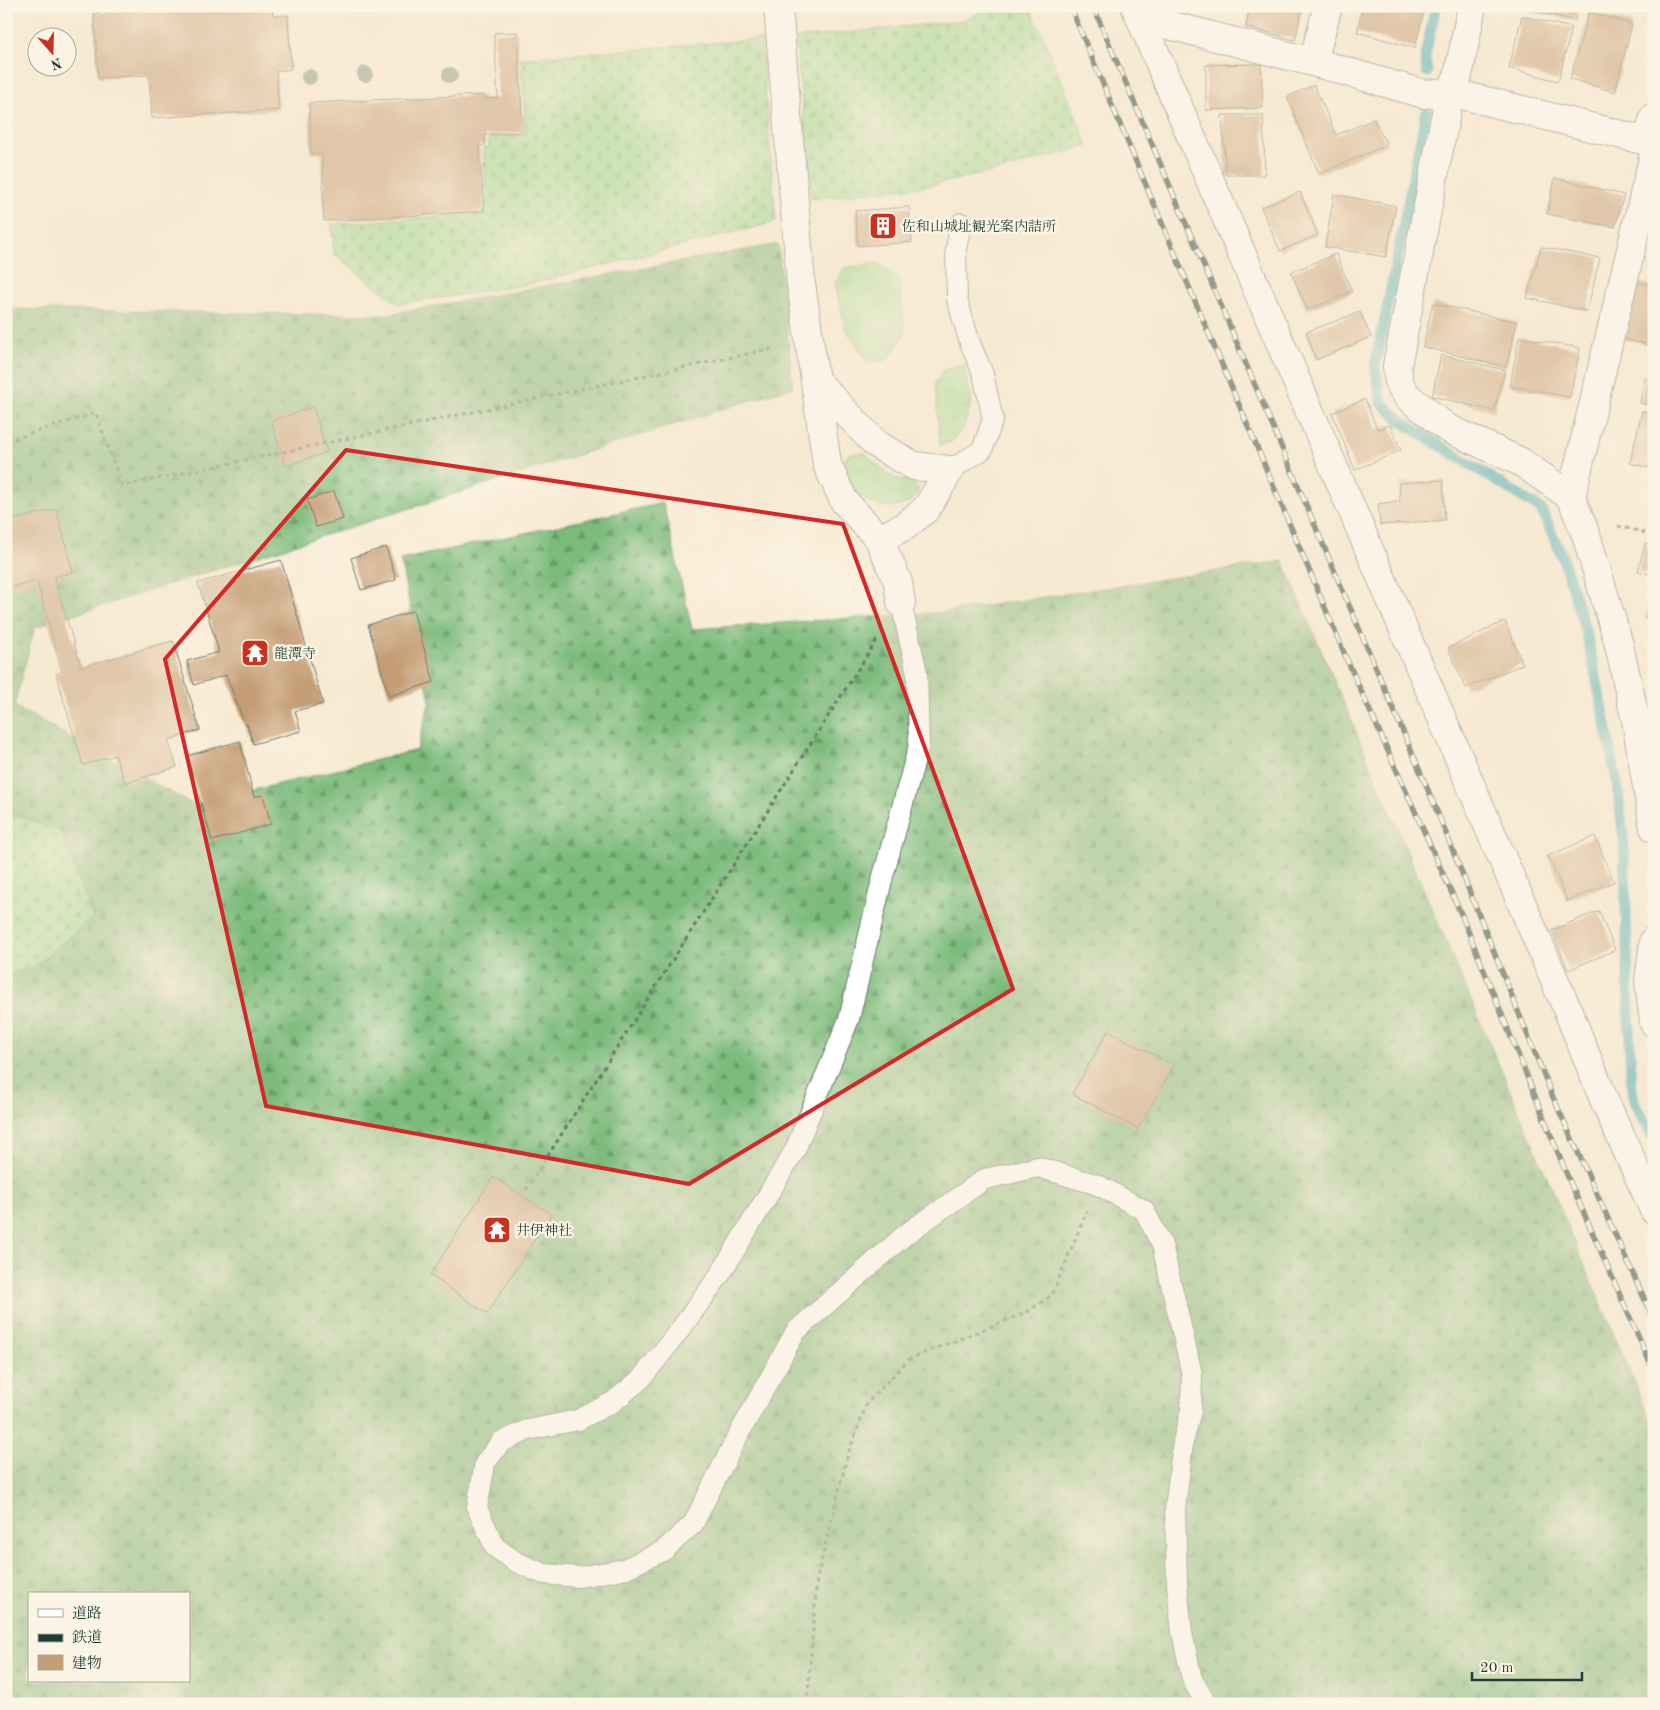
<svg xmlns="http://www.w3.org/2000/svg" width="1660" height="1710" viewBox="0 0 1660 1710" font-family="'Old Standard TT','Noto Serif JP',serif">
<defs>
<pattern id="grass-tufts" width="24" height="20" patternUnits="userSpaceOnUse" patternTransform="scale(1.25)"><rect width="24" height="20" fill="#9adb92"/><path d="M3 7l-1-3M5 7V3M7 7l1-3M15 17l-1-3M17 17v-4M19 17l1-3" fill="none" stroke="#84bd7e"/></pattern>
<pattern id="forest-firs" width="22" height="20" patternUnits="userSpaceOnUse" patternTransform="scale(1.25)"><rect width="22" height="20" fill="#7bbb7c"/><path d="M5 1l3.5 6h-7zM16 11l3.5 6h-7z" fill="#649966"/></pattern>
<pattern id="cemetery-stones" width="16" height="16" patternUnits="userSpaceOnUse" patternTransform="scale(1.25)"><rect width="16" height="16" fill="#9adb92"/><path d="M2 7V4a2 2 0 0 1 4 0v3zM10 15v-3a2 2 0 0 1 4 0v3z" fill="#84bd7e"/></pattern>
</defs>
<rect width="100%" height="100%" fill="#fcf5e5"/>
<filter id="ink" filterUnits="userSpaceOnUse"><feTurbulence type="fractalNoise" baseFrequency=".02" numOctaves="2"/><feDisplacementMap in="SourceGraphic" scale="10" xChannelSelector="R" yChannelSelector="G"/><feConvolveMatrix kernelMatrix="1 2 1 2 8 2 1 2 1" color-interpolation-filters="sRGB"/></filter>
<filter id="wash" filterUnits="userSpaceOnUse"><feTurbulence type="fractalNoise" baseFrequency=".0096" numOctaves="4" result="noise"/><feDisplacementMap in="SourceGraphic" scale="20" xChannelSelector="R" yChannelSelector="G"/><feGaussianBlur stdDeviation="1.12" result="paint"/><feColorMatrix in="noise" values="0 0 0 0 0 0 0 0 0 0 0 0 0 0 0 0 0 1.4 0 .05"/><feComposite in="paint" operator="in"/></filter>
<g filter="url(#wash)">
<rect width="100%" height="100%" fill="#f7ead3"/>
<g fill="url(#grass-tufts)" stroke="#5c8c63">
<path d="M877,263l22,15 6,56 -18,26 -19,3 -23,-36 -10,-44 9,-15z"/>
<path d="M963,364l9,38 -9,27 -12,13 -11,3 -5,-61 8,-14z"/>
<path d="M864,453l28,24 20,5 7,7c-11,28 -52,20 -67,-2 -4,-7 -6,-18 -8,-26l5,-7z"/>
</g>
<path fill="url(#forest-firs)" stroke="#4d7c58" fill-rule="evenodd" d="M778,244l15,143 -758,240 -21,79 180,99 223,-55 13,-49 -30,-141 263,-57 29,126 253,-17 338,-51 317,740 54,128v275h-1648v-730l27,-6 28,-136 -55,-21v-502l378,6zM29,1594h160v87h-160z"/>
<g fill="url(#cemetery-stones)" stroke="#5c8c63">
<path d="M997,6h32l14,30 45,110 -86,24 -76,16 -115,13 -15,-161 163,-17z"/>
<path d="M761,39l15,183 -251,63 -127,19 -64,-50 -3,-30 155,-11 -3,-65 6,-1v-10l37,-3 -5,-76z"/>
<path d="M6,811l55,21 32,85 -60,51 -27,6z"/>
</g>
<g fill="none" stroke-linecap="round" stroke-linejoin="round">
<g stroke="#3aaab7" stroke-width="11">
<path d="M1427,72l-2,-16 11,-50"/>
<path d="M1426,113l-51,253 7,37 19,18 140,88 21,47 25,80 17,78 13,70 7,58 7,243 4,19 19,35"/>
</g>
</g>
<g id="blocks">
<g fill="#c59d74">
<path d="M144,6h128l1,10 15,-1 3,54 -15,2 3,39 -127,8 -3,-43 -51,3 -4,-65 51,-3z"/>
<path d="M1250,6h53l-8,34 -49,-13z"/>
<path d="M1363,6h62l-10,42 -58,-16z"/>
<path d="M1514,6h64l-3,15z"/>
<path d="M1630,6h24v6l-24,-5z"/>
<path d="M1589,12l43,12 -17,68 -45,-13z"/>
<path d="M1522,16l50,12 -14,53 -49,-13z"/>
<path d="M517,32l6,100 -38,3v10h-6l5,66 -160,10 -2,-68 -11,1 -2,-51 173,-8 1,4 15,-1 -4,-65z"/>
<path d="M1261,64l2,44 -57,2v-45z"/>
<path d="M1314,85l22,50 38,-16 13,26 -68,29 -32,-77z"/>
<path d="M1222,115h41l2,60h-39z"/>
<path d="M1555,178l69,17 -9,32 -68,-13z"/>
<path d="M1300,192l18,43 -38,16 -19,-44z"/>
<path d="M1334,194l62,12 -10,51 -61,-10z"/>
<path d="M909,207l3,35 -54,4 -3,-35z"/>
<path d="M1541,247l59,11 -13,53 -60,-13z"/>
<path d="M1336,254l16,38 -45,18 -16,-38z"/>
<path d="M1637,282l17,4v60l-31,-7z"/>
<path d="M1433,303l84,19 -11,45 -83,-20z"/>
<path d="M1360,312l11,25 -55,23 -10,-28z"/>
<path d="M1519,337l61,11 -10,49 -60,-11z"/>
<path d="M1441,355l64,15 -11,41 -62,-15z"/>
<path d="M1645,378l9,3v25l-14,-3z"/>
<path d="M1365,399l12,30 13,-4 11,25 -46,20 -23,-57z"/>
<path d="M313,407l14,45 -41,14 -15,-45z"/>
<path d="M1642,411l12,2v56l-24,-6z"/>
<path d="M1443,480l2,40 -65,5 -2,-21 22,-3 -1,-18z"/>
<path d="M334,491l9,28 -27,8 -9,-27z"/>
<path d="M56,509l17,63 -19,5 27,90 92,-26 27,89 -32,10 9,27 -52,16 -10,-28 -32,10 -27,-91 6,-2 -25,-91 -31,8v-67z"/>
<path d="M1645,543l9,2v30l-16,-4z"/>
<path d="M386,547l10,33 -35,10 -10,-32z"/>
<path d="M281,560l42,144 -28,7 6,20 -48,13 -6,-20 -2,1 -19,-50 -32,10 -7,-24 32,-9 -21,-69z"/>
<path d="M1653,590h1v31l-9,-2z"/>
<path d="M413,611l21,71 -45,14 -21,-71z"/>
<path d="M1505,621l18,43 -57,24 -18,-40z"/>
<path d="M240,741l14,56 9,-2 8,29 -59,17 -25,-85z"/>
<path d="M1595,836l19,46 -47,19 -19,-45z"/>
<path d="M1599,911l16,39 -47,20 -16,-40z"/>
<path d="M1108,1031l66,34 -36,64 -66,-35z"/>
<path d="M493,1177l58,37 -64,100 -57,-39z"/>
</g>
</g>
</g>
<g filter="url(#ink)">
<use href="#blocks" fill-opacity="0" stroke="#6b7a6c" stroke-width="1"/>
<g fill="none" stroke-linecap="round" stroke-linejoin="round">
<defs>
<g id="lane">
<path d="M950,470l32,-20 11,-31 -10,-45 -13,-31 -13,-44 -1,-50 5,-26"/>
<path d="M901,603l16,70 2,72 -37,135 -33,139 -54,131 -74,123 -42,58 -38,48 -28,23 -35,18 -50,10 -27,12 -16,21 -8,45 18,39 21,15 28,12 35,3 45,-8 39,-18 30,-27 41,-81 62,-112 110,-97 79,-55 53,-12 60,18 46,25 18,35 30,129 -1,36 -8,32 -8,67 2,76 5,48 10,46 14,25"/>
</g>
<g id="street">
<path d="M778,6l23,277 26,181 17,37 35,38 19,43 3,21"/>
<path d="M1135,6l433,1005 37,91 49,108"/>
<path d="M1472,6l-14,70 -8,16 -53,274 2,17 9,14 39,31 74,34 50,35 15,38 32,106 18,80 18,107"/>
<path d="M1144,26l13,-4 156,40 111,32 26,-2 204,51"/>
<path d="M1313,62l15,-56"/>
<path d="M1648,141l6,-24"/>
<path d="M815,380l61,64 38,22 36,4 -24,39 -21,17 -26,13"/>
<path d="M1571,497l83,-343"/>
<path d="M1654,940l-5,41 5,42"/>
</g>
</defs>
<use href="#lane" stroke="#6b7a6c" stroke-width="22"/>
<use href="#street" stroke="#6b7a6c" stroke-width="30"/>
<g stroke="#6b7a6c" stroke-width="3" stroke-dasharray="4 4" stroke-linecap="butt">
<path d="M6,441l90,-28 26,73 654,-138"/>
<path d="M1618,526l36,9"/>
<path d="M526,1190l352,-552"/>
<path d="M1654,1554l-5,1 5,130"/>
<path d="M807,1704l10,-126 31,-124 19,-51 42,-44 118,-47 25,-17 35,-84"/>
</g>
<use href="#lane" stroke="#fff" stroke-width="20"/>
<use href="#street" stroke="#fff" stroke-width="28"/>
<defs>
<g id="rail">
<path d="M1070,6l278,656 114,254 105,259 87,197"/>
<path d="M1093,6l341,798 118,291 102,225"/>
</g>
</defs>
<use href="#rail" stroke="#1f3d34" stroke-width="5.5"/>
<use href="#rail" stroke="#fcf5e5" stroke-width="4" stroke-dasharray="11" stroke-linecap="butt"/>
</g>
<g fill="#8e9c86">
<circle cx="365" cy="74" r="8"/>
<circle cx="450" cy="75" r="8"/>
<circle cx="309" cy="77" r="8"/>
</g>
</g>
<path d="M0 0H1660V1710H0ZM346,450l497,74 170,465 -324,195 -423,-78 -101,-447z" fill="#f7ead3" fill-opacity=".55" fill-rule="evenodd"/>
<path fill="none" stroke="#d62828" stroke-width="4" stroke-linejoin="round" d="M346,450l497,74 170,465 -324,195 -423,-78 -101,-447z"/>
<defs>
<symbol id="building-square" viewBox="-11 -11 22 22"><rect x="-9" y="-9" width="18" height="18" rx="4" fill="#c8321e" stroke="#fcf5e5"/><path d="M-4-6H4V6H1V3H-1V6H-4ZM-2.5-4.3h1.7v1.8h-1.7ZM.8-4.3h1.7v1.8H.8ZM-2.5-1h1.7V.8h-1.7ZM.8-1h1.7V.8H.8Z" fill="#fff"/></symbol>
<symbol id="temple-square" viewBox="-11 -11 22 22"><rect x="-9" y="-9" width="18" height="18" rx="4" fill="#c8321e" stroke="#fcf5e5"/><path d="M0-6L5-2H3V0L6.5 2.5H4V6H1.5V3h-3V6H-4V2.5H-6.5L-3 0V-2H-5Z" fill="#fff"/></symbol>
</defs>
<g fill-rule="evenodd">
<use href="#building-square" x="867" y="210" width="32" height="32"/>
<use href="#temple-square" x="239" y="637" width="32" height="32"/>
<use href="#temple-square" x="481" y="1214" width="32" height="32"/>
</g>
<g text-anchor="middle" stroke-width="4.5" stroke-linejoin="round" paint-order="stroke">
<g font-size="14" fill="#1f3d34" stroke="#fcf5e5" text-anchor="start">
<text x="902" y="231">佐和山城址観光案内詰所</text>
<text x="274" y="658">龍潭寺</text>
<text x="516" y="1235">井伊神社</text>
</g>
</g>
<rect width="1660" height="1710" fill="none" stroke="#fcf5e5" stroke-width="25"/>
<rect x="28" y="1592" width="162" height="90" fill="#fcf5e5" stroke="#a4ab9e"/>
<rect x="38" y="1609" width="25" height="8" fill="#ffffff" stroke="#a4ab9e"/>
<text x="72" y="1618" font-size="15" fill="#1f3d34">道路</text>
<rect x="38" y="1634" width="25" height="8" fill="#1f3d34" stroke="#a4ab9e"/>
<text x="72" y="1642" font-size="15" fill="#1f3d34">鉄道</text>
<rect x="38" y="1655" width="25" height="15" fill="#c59d74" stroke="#a4ab9e"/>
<text x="72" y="1668" font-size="15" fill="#1f3d34">建物</text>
<g transform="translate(52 52) rotate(160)"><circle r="24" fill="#fcf5e5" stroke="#a4ab9e"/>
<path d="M0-4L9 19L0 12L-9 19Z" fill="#c8321e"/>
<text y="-8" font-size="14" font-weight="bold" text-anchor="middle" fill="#1f3d34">N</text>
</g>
<path d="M1472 1672v8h110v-8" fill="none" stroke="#1f3d34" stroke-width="2.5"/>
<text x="1480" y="1672" font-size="15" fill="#1f3d34" stroke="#fcf5e5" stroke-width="4" paint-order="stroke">20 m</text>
</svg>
